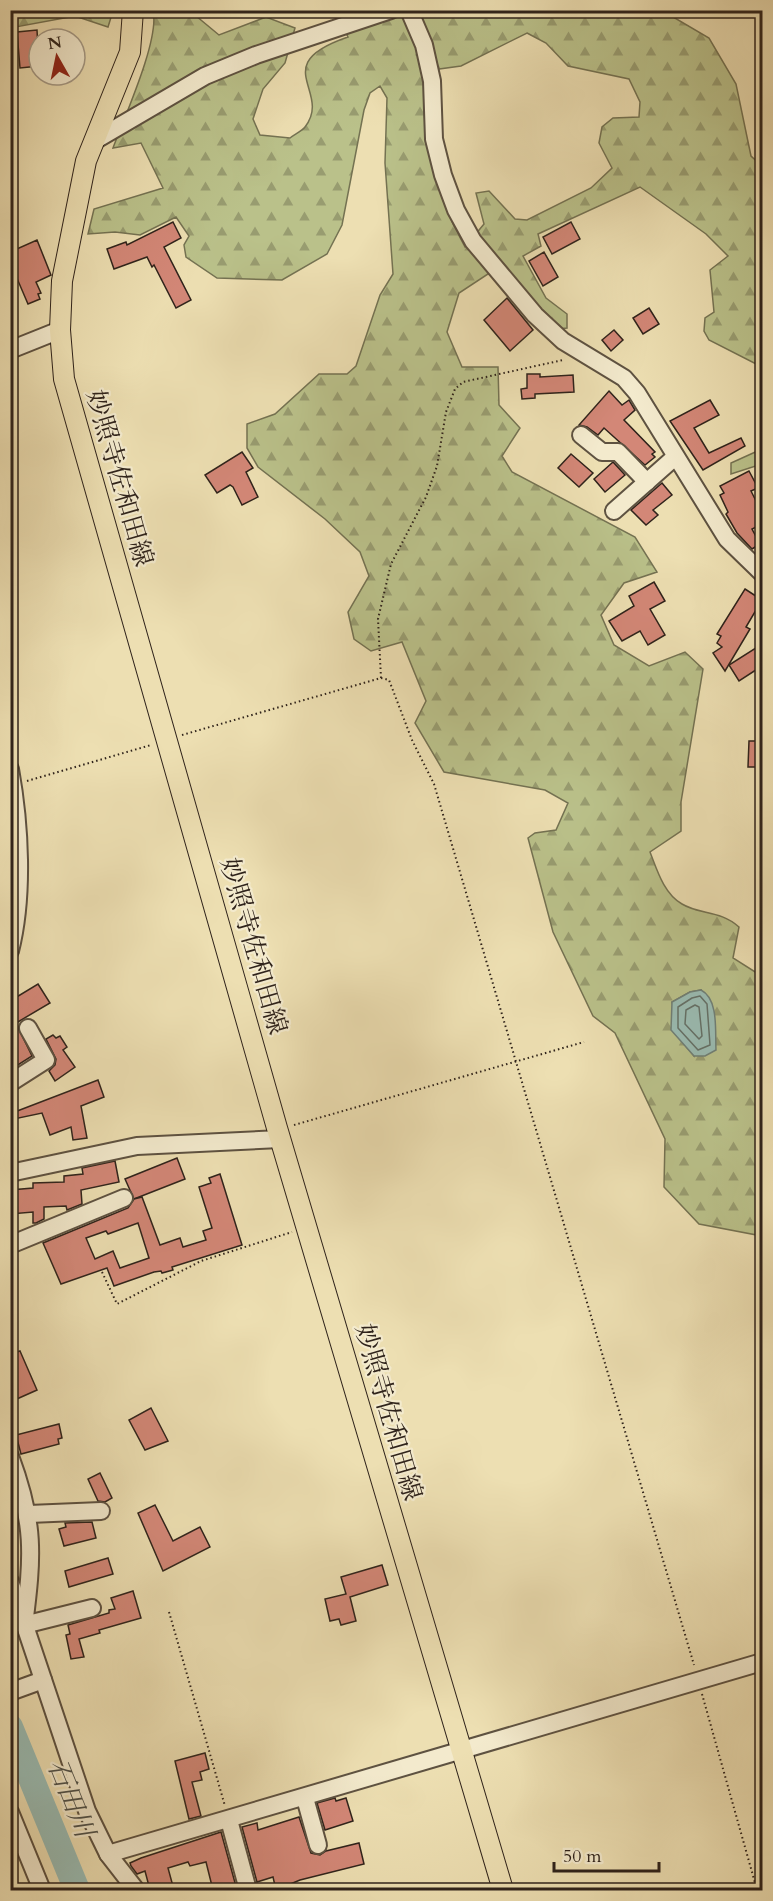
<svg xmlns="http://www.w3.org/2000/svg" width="773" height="1901" viewBox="0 0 773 1901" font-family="Cardo,'Noto Serif JP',serif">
<defs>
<pattern id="forest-firs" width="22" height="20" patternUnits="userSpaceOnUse" patternTransform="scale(1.5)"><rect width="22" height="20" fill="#bac18a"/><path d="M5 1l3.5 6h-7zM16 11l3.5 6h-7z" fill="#989c70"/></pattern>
</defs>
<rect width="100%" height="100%" fill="#eddfb2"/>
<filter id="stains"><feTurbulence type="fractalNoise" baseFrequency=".00333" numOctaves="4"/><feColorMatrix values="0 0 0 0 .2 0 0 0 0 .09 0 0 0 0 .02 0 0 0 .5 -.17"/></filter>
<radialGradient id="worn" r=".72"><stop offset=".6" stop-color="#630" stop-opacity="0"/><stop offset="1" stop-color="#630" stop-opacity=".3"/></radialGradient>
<g fill="url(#forest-firs)" stroke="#747252" stroke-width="1.5" fill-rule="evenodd">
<path d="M11,10h102v1l-5,16 -33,-11 -60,11 3,22h-7z"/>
<path d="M153,11h37l29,24 47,-18 29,11 -10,35 -22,26 -10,30 7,16 30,3c5,-4 12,-7 15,-11 28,-36 -39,-62 43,-90l-11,-22 -11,-4h337l46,27 27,46 15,72 11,10v201l-53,-27 -5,-9 1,-13 9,-6 -4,-42 18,-14 -22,-22 -66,-47 -102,47 3,12 -18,10 23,42 21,16v14l-9,1 -58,-63 -41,27 -12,39 15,35h36l1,38 21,23 -18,28 10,16 123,65 22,35 -33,11 -23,32 13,30 35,21 36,-14 18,17 -22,133v29l-31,21c7,18 14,42 32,52 18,11 38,6 57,23l-6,31 27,17 2,19v242l-63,-12 -35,-37 1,-48 -50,-106 -22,-17 -40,-84 -25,-94 7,-5 21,-3 12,-27 -23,-13 -101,-18 -29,-49 11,-22 -24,-59 -31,9 -17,-12 -6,-27 21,-36 -9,-24 -35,-33 -67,-52 -11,-19v-24l28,-10 44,-40h28l9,-8 24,-71 13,-21 -8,-111 2,-65 -7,-12 -10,7 -6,17 -22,115 -15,29 -45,26 -65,-2 -31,-21 -2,-12 5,-9 -13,-19 -36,18 -25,-3 -27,2 6,-25 69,-21 -22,-45 -28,5c11,-30 47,-109 40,-137zM527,33l19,10 22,23 61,13 11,23 -1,15 -26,1 -11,9 -3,16 13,25 -21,20 -64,32 -12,-1 -26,-28 -13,2 8,31 -19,23c-30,-53 -46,-115 -40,-176l36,-5zM701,990l-7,66 -11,-13 -11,-41 18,-10z"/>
<path d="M762,449v15l-31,10v-11z"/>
</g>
<path fill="#9abcb3" stroke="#6f7f76" stroke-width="1.5" d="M701,990c18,9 14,42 15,60l-11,6h-11l-23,-26 1,-28 18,-10z"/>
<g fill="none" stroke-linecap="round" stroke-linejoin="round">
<g stroke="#647067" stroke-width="1.5">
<path d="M700,996l7,8 3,41 -12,5 -20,-22v-21l14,-9z"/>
<path d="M695,1005l4,2 3,29 -3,3 -14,-15 1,-14z"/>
</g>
<path stroke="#9abcb3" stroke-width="26" d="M10,1727l67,163"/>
</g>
<g fill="#d38777" stroke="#2f231b" stroke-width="1.5" fill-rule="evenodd">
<path d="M37,30l2,36 -19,2 -3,-36z"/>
<path d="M173,222l8,16 -17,9 27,53 -15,8 -22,-43 -2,2 -5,-10 -33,12 -7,-20 19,-7 1,3z"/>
<path d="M571,222l9,17 -28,15 -9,-17z"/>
<path d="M37,240l14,35 -15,7 5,11 -3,1 2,5 -12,5 -15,-35 -3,2v-19z"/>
<path d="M544,252l14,25 -15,9 -14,-25z"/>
<path d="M507,298l26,32 -23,21 -26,-31z"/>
<path d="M649,308l10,16 -16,10 -10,-16z"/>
<path d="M614,330l9,10 -12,11 -9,-11z"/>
<path d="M527,374h13v3l33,-2 1,17 -39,2v4l-13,1 -1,-10 6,-1z"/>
<path d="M609,391l13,14 7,-5 6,10 -11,10 31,32 -3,2 3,3 -10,8 -41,-37 -6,7 -11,-8 -8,-2z"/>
<path d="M710,400l9,15 -25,13 15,25 32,-15 4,8 -42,24 -33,-49z"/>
<path d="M242,452l11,16 -7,4 12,25 -16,8 -9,-18 -3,-2 -13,8 -12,-18z"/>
<path d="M571,454l22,19 -14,14 -21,-19z"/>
<path d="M613,462l12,13 -20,17 -11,-13z"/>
<path d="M749,471l9,17 -7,3 11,22v11l-10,5 8,15 -8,5 -15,-16 -11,-19 2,-2 -8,-17 4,-2 -4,-7z"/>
<path d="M662,483l10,12 -19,15 5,5 -12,10 -15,-15z"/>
<path d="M654,582l11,19 -15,8 15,26 -17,10 -8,-14 -18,10 -13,-20 25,-15 -5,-10z"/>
<path d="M745,589l17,11 -16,27 4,2 -25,42 -12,-18 9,-6 -5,-4 4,-7 -4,-2z"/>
<path d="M762,644v22l-23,15 -10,-16z"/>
<path d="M749,741h13v26h-14z"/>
<path d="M38,984l12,19 -34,20 16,33 -22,14v-11l7,-3 -6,-10 -1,-45z"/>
<path d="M53,1035l3,3 4,-2 7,11 -4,3 12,17 -20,14 -6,-10 6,-6 1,-6 -10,-20z"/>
<path d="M98,1080l6,17 -23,9 6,32 -14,2 -2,-13 -21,8 -8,-22 -28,6 -2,-6z"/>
<path d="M177,1158l8,21 -51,20 -9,-20z"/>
<path d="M115,1161l4,21 -38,8 1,14 -15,6 -1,-4 -22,1v12l-8,4h-3v-11l-23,2v-24l23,-2v-5l31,-1v-6l19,-2 -1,-6z"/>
<path d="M220,1174l22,71 -70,22 1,3 -11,3 -1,-2 -7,1 -40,14 -7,-18 -46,16 -18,-41 85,-35 6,-9 8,-2 18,48 20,-7 3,9 23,-7 -3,-9 9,-3 -13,-41 12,-4 -2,-5zM138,1223l11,35 -29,10 -7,-17 -18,8 -9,-21 20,-7 2,3z"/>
<path d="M20,1351l17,39 -27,12v-48z"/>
<path d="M151,1408l17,33 -23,9 -16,-30z"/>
<path d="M59,1424l3,14 -4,1 1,5 -38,10 -5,-19z"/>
<path d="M100,1473l12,25 -7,4 -7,-1 -10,-22z"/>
<path d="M155,1505l18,36 27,-14 10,20 -47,24 -25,-58z"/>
<path d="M92,1522l4,16 -32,8 -5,-17 7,-2 -1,-4z"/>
<path d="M108,1558l5,16 -44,13 -4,-16z"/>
<path d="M382,1565l6,20 -38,12 6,24 -15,4 -2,-6 -9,2 -5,-22 21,-5 -5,-17z"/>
<path d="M133,1591l8,27 -42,12 1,3 -21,6 5,18 -13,2 -5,-24 4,-1 -2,-9 41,-12v-3l6,-1 -4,-11z"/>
<path d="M205,1753l4,16 -9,3 2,8 -10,2 9,34 -12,3 -14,-58z"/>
<path d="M335,1798l1,3 10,-3 7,23 -28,9 -8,-27z"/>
<path d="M299,1817l12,36 9,2 6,-4 33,-8 5,21 -64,16 -24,10 -3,-13 -16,5 -15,-55 15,-4 1,7z"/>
<path d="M221,1832l16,58h-24l-7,-28 -16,4 -2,-4 -20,6 6,22h-24l-5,-19 -8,3 -6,-8 -1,-3 11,-5z"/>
</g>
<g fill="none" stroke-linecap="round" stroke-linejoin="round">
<defs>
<g id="minor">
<path d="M409,10l15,35 8,36 2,58 9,36 13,35 17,31 62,74 28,26 61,37 13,15 90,146 35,34"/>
<path d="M94,141l111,-65 51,-21 135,-45"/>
<path d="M10,350l50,-20"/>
<path d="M581,435l21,17h16l29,30"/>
<path d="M614,511l61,-54"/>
<path d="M10,769c10,55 14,127 0,182"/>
<path d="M10,1083l36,-23 -18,-32"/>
<path d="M10,1173l127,-27 143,-7"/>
<path d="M10,1245l114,-47"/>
<path d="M10,1456c25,67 23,99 14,169l68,-17"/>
<path d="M29,1514l72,-3"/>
<path d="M10,1581l77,230 21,43 28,36"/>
<path d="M10,1692l33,-12"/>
<path d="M305,1798l13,47"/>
<path d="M10,1812l32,78"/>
<path d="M229,1820l19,70"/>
<path d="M108,1854l654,-192"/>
</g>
<path id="major" d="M133,10l-3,42 -44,109 -24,120 -2,49 4,49 213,749 226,762"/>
</defs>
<use href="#minor" stroke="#5e5241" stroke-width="20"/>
<use href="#major" stroke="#2f231b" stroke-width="22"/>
<g stroke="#2f231b" stroke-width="2" stroke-dasharray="1.5 3" stroke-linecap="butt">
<path d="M381,678l-3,-59 13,-55 35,-67 11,-31 9,-54 9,-23 8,-7 100,-22"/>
<path d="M182,735l199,-57 8,2 23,60 22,44 260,881"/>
<path d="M27,781l124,-36"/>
<path d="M294,1125l290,-83"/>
<path d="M102,1272l15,32 84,-43 91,-29"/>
<path d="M169,1612l56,194"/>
<path d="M702,1694l55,196"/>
</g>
<use href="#minor" stroke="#f3eacd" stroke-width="16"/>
<use href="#major" stroke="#eddfb2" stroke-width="20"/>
</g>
<g text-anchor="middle" stroke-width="4.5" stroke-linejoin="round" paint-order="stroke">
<g font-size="26" fill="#2f231b" stroke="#f3eacd">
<text transform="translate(120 478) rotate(74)" y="9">妙照寺佐和田線</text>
<text transform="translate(254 946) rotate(74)" y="9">妙照寺佐和田線</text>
<text transform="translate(389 1412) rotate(74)" y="9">妙照寺佐和田線</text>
</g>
<g font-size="27" font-style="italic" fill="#4f5149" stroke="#f3eacd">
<text transform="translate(71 1798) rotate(68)" y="9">石田川</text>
</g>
</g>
<rect width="773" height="1901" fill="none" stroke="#eddfb2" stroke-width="36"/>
<rect x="12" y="12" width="749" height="1877" fill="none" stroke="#2f231b" stroke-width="3"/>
<rect x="18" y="18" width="737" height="1865" fill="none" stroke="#2f231b" stroke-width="1.5"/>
<g transform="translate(57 57) rotate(351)"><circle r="28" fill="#f3eacd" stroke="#a59a86" stroke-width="1.5"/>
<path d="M0-4.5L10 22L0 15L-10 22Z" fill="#8f2418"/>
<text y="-9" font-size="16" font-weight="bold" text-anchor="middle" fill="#2f231b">N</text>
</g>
<path d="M554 1862v9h105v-9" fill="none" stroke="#2f231b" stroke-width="3"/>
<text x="563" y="1862" font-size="18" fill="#2f231b" stroke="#f3eacd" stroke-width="4.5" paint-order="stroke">50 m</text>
<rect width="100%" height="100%" filter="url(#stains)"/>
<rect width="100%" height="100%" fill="url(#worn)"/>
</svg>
